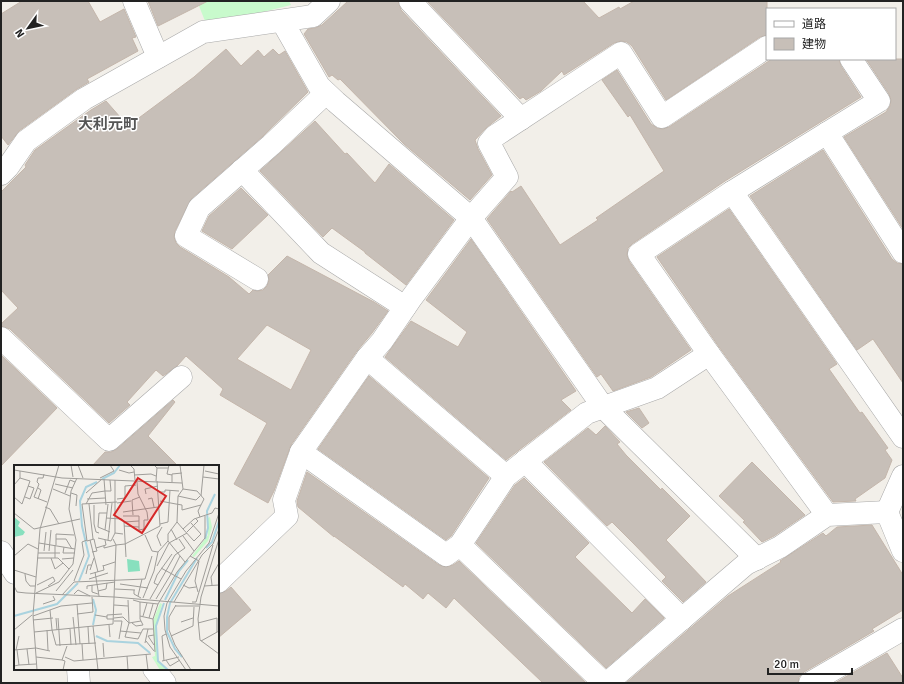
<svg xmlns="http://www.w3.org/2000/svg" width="904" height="684" viewBox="0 0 904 684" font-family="Signika,'Noto Sans JP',sans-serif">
<rect width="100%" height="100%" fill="#f2efe9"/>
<path fill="#c8facc" d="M197,1h92l2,4 -84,21z"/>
<g fill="#c7bfb8" stroke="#c4b6ab" fill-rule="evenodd">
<path d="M22,1h66l12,21 24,-13 12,28 -4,1 6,13 -51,28 2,3 -12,7 -58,42 -11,14 -7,-9v-122z"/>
<path d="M148,1h60l-50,25z"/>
<path d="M348,1h50l3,9 100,106 -15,12 -11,12 3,9 14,26 -22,25 -66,-56 -64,-65 -2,1 -6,-5 -3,2 -25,-43 4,-5 7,-1 7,-3z"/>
<path d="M427,1h156l16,17 20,-11 1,2 14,-8h133v34l-7,2 -94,63 -34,-54 -5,-4 -6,-1 -7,2 -50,32 -2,-4 -21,20 -15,9 -3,-3 -3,2z"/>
<path d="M226,49l15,17 17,-16 6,7 9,-8 6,6 6,-4 23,41 -45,44 -72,63 -16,32 -1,6 2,6 4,4 49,30 20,17 4,-4 4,1 6,-1 4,-4 2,-6 -1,-5 19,-19 87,46 14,9 -16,22 -15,18 -66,94 -17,46 -6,12 -34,-19 33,-61 -47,-28 3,-6 -37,-33 -9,10 -14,10 -7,-6 -29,32 3,3 -21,18 -99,-94 -9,-3v-2l17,-16 -17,-18v-98l25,-25 -1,-2 10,-15 56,-40 15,-9 22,25 66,-49zM267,325l44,25 -20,40 -54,-31z"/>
<path d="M772,59h67l2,7 20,31 -136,84 -93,63 -4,4 -1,7 2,6 62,89 -40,27 -38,14 -12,-17 -4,3 -110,-158 24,-28 1,1 9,-6 39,59 38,-25 -2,-2 68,-47 -34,-56 -2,2 -26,-37 15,-10 34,54 6,4 6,1 6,-2z"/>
<path d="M866,59h37v170l-59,-92 42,-25 4,-6 1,-6 -2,-6z"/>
<path d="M315,121l30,33 2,-1 28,30 14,-19 65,56 -48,65 -41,-32v-1l-33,-24 -9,9 -63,-66z"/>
<path d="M823,150l69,109 5,4 6,1v119l-30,-44 -16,11 -107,-154z"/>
<path d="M241,188l27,27 -36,34 -30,-18 7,-15z"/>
<path d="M729,209l108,155 -8,5 31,44 2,-1 26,36 -3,2 7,10 -7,18 -30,21 1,2 -23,1 -114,-155 -62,-90z"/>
<path d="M471,239l105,152 -15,9 10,10 -65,50 -121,-103 26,-36 47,26 9,-15 -41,-32z"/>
<path d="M1,355l56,53 -56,58z"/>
<path d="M369,376l120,102 -38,58 -5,4 -128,-91z"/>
<path d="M173,400l2,2 -27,34 30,30h-86l13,-14h6l6,-3z"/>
<path d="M639,408l10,15 -7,5 -16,-16z"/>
<path d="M605,426l15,16 -3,2 9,11 35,35 1,-2 28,28 -24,24 40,42 -23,20 -21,-21 4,-4 -33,-34 -21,-21 -5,4 -63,-64 44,-34 8,7z"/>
<path d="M752,462l53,53 -31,21 -12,6 -19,-20 2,-1 -26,-25z"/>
<path d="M307,472l132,93 7,2 7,-2 6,-4 127,122h-43l-89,-85 -8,10 -18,-15 -5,6 -18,-15 -2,3 -50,-37 -19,-14v1l-36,-30 -1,-6z"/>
<path d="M524,478l65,65 -14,14 57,56 13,-14 19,19 -58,50 -130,-125 39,-58z"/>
<path d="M872,525l31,50v35l-31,19 2,2 -70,41 -5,5 -1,6h-172l102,-87 53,-34 -1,-1 43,-28 3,3 11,-9z"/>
<path d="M231,587l20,23 -33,28v-44l8,-3z"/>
<path d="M887,653l16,25v5h-68z"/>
</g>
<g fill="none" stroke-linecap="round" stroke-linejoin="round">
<defs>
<g id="street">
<path d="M134,1l24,56"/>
<path d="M410,1l111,118"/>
<path d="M282,21l37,65 17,16 135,116 132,189 154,152"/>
<path d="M851,59l28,42 -52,32 76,119"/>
<path d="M827,133l-95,59 -93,62 70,100 118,161"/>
<path d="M242,170l79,83 84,54"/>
<path d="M1,174l7,-7 18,-26 58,-42 119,-67 110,-16 16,-15"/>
<path d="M732,192l171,245"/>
<path d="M257,279l-71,-43 13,-28 72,-63 55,-52"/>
<path d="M1,338l108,102 72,-63"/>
<path d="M367,358l139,118"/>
<path d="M301,452l145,103 14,-10 46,-69 81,-63 70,-25 52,-34"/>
<path d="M525,461l157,158"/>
<path d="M903,476l-16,36 16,39"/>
<path d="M460,545l144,138"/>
<path d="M1,552l14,21"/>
<path d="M218,582l69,-66 -3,-16 17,-48 66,-94 15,-17 28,-41 61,-82 36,-41 -18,-34 6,-7 126,-83 41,64 105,-70"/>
<path d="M78,669l1,14"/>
<path d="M154,669l11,14"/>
<path d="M607,683l139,-119 34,-17 47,-32 60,-3"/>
<path d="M810,683l93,-54"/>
</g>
</defs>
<use href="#street" stroke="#a9a9a9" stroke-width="23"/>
<use href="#street" stroke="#fff" stroke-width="22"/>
</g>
<g text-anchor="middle" stroke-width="3" stroke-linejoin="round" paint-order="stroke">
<g font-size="15" font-weight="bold" fill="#555" stroke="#fff">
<text x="108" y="129">大利元町</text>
</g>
</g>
<g transform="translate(14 465)">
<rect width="205" height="205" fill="#f2efe9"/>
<path d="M196,52l2,10 -4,14 -14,16 -2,-1 16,-21v-17zM146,138l2,1 -6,23 2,34 9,9h-7l-8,-13 3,-1 -2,-35z" fill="#c8facc"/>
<path d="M0,52l6,5 -2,4 7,6 -2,3 -9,2zM113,94l12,2 1,10 -12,1z" fill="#88e0be"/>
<path fill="none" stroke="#aad3df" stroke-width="2" d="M88,14l12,-6 6,-8M191,74l3,-11 -1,-17 8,-17M192,83l6,-6 7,-21M65,116l10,-25 -7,-30 -2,-25 6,-14 11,-5M151,135l14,-29 9,-11M150,138l-8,23 2,35 10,9M0,151l43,-12 21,-21M79,160l3,-15 -3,-11M82,171l11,5 31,2 12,10M168,192l-7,-8 -8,-17v-15l3,-14 27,-45"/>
<path fill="none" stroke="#9f9d99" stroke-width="1" d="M57,0l2,12M64,0l5,13M116,0l4,4 1,11M140,0l3,3h11M155,0l-2,9 5,1M166,0l3,24 -5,7 -1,26 6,7 11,-10 18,-6 3,-5 4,1M0,5l48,8 120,5M105,5l10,3 5,-1M191,6l14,3M30,9l-1,4h-5l-1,4 2,2 -5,13 13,5M120,10l17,-1 5,2M189,12l16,2M86,13l14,-7 -4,-6M90,14l2,26M101,15v53l8,1M142,16l1,-13M158,17v-8l10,-1M41,19l18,4M0,20l6,-7v-7M39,24l17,7M169,24l14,2 7,8 -6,12 2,6M91,26h6l-1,-11M145,27h6v-2l14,1M51,28l5,-13 5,2M57,28l6,2 -1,11M72,28l16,-14M132,29l-1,-5 13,-3M164,31l18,4 4,-4M187,31l3,-31M0,32l8,7 8,-23 -10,-3M11,32l5,2 4,-11 -6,-2M24,34l3,-9 -3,-2M73,34l18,-1M103,34l8,-1v-12l11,-1M134,34l4,-1 2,9M146,36l16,3M103,38l14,-2M72,39l6,-11 13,-2M75,39l4,35M162,39l6,1v5l19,-5M80,40v19l2,8 3,1M31,42l5,2 9,15M109,47l35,-5M0,48l20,16 46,-10M93,48h-8l-1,14 12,5M119,50l-1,-15 8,-3M109,51h16v11M92,53l16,1 2,3 2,35M110,57l15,-1M163,57l-9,12v7l17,21M146,59l8,-2 2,-32M110,61l15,1v3l5,-1v-9h4l-1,-8 -9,-18 -1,-12M157,64l6,11M169,64l11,12 7,-7 -10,-11M91,65l3,-26M173,67l11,-11 -2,-2M131,70l7,16 6,1M169,71l11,15M84,73l13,3 4,-8M42,74h10l6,10M205,74l-18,58 -3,22 2,21 19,14M76,75l8,32M94,75l4,-37M25,78l36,6M42,80v-11l18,1M90,81v2l12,-3 -3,-6M147,81l-4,-10 5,-9M50,82l-1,6h12M82,83l10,-3 -1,-5M30,86l2,-19M35,86l2,-21M78,87l5,-1 -1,-3 -2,-9 -7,2 -5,-37 35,-2M24,88h22M0,91l14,-12 10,5M176,91l9,5 -4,20 3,11M23,93h21l11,11M37,93l4,11 8,-6M41,93v-13M48,94l12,-1M89,101l12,-4M143,101l12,-23 18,-10M147,103l20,11M0,105l22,7M76,105l4,-12M81,107l4,24M11,109l1,7 4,5h5M72,109l2,-9h3M76,109l14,-4 -1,-5M157,109l9,-18M75,114l19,-6M60,116l10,-26 -2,-13 5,-2M106,119l28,4M23,120l16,-8 2,4 -7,5M78,120v7l6,2M144,120l-4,-2 3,-8 15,-21M169,120l6,3 7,-1M198,120l-1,-8 8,-14M0,121l3,6 9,1 88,4 105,9M190,121l15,-1M73,124v-3l28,-4M101,124l20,1M120,125v4l7,4M42,126l17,-21M84,126l8,-2 1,-6M22,128l23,-11 14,-18 3,-24 -7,-31 2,-18 6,-13M60,129l4,-4 12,6M48,130l12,-13 71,-3 7,-23M124,131l4,-17M129,133l11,-27 4,-19 10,-11M136,134l25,-44 10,-7 -6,-9M142,134l15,-25M114,135l1,23 -4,14 13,2 5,-10h10M126,137l18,2M160,137l28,-47 11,-11 6,-15M178,137h4l17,-57M29,139l12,-4 -2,-4M63,139l3,40M100,140l14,1M162,140l-7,12v13l6,15 16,25M161,141h24M36,145l2,20M63,149l16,-2 -1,-15M81,150l12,2M19,151l28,-10 31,-3M126,151l13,3M129,151l4,-13M59,152l3,28M42,153l1,12M44,153l2,28M100,153l9,-1 6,6 12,-2M135,153l4,-14M100,154h-7v-4l15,-1M19,155l20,-2M100,156h8l-3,18M167,157l12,-4M118,158l4,3 7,-1 -3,-6v-17l-7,-2M184,158l19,-5v14M95,160l1,12M79,161l5,44M74,162l1,17M56,164l1,16M0,165l18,-15M33,165l1,20M38,165l4,15 40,-2M106,166l21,2M20,167l79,-8 3,-79 9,-1 35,-18 -3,-45M140,170l-6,1 6,9M157,171l22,-10 1,-19M132,176l8,10M187,176l18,-10M89,178l1,14M131,178l3,-14M68,179l1,16M13,184l2,16M0,185l22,-2 14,3M2,185l3,-14M141,187l-2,-33 5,-15 19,-32 28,-34v-22M132,189l2,16M113,191l1,14M22,192l26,3 5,-14M51,192l9,4 77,-7M48,195l3,1 -2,9M152,195l4,6 10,-6M148,196l17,-4M150,196l-2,-25 4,-2M5,200l17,-1M0,201l5,-1 -2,-15M23,205l-4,-55 7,-86 19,-64M172,205l-16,-23 -5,-17 -1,-14 3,-13 19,-32 23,-28 10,-30"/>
<path fill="#d62828" fill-opacity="0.15" stroke="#d62828" stroke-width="2" d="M124,13l28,18 -24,37 -28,-18z"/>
<rect width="205" height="205" fill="none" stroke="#222" stroke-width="2"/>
</g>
<rect width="904" height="684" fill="none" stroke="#222222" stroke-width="4"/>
<rect x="766" y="8" width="130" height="52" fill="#ffffff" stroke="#a7a7a7"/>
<rect x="774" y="21" width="20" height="6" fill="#ffffff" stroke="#a7a7a7"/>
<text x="802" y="28" font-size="12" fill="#222222">道路</text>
<rect x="774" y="38" width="20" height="12" fill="#c7bfb8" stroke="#a7a7a7"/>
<text x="802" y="48" font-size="12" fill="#222222">建物</text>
<g transform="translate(28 28) rotate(237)" stroke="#ffffff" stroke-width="3" paint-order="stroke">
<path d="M0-3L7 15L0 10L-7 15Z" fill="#222222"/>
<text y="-6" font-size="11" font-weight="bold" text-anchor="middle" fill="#222222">N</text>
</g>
<path d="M768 668v6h84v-6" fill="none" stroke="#222222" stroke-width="2"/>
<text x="774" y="668" font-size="12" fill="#222222" stroke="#ffffff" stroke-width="3" paint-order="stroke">20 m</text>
</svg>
